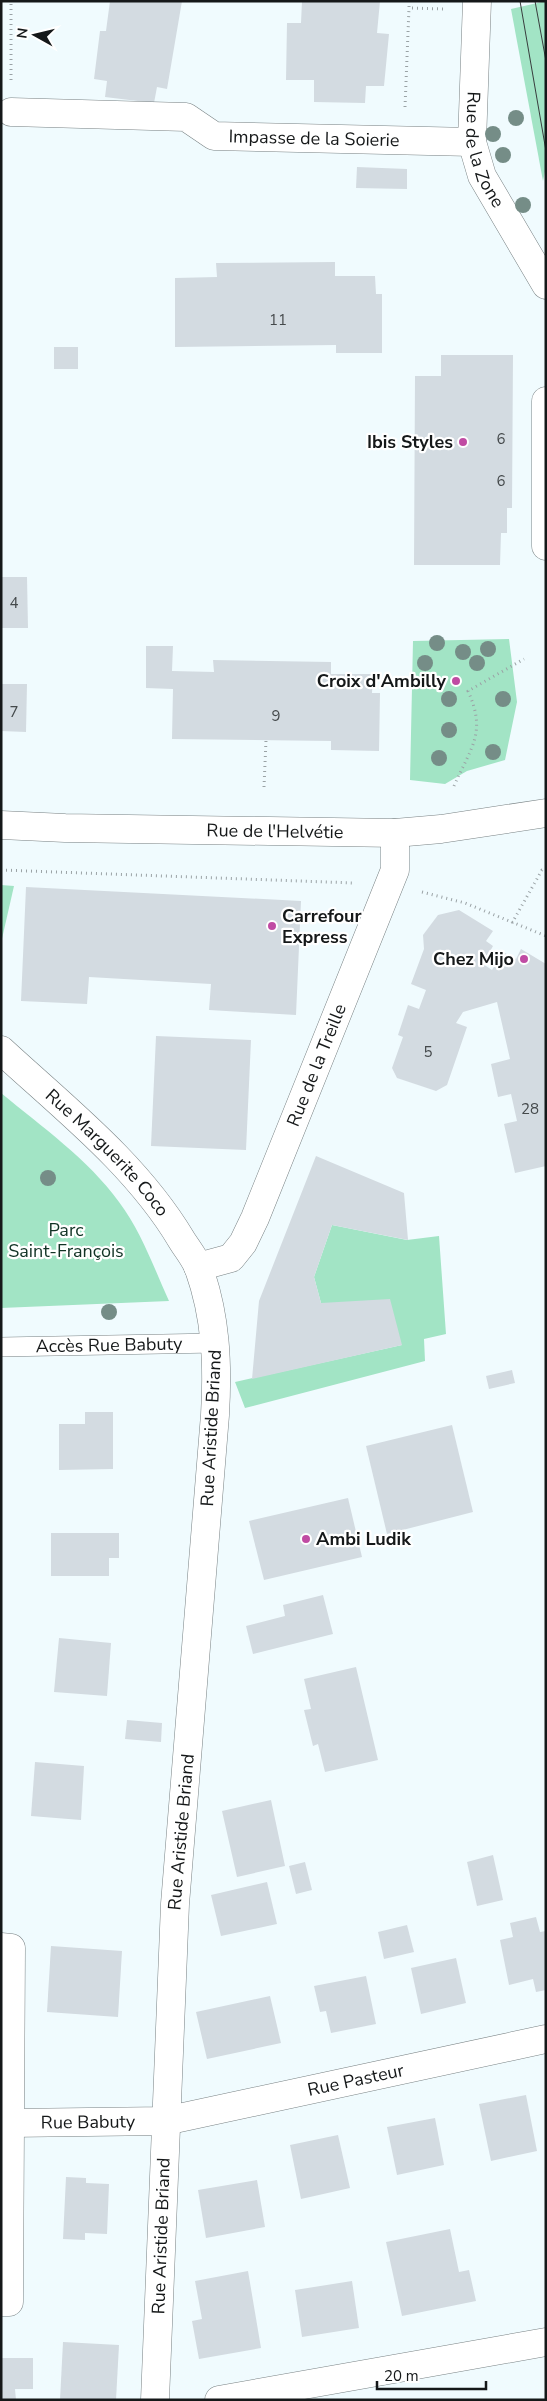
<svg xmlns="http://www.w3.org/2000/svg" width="547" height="2401" viewBox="0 0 547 2401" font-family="'Nunito Sans',sans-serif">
<rect width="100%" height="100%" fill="#f0fbfe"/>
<g fill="#a2e4c5">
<path d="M546,1v166l-3,14 -32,-172z"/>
<path d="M509,639l8,63 -12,58 -38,11 -22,13 -35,-4 3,-139z"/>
<path d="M1,885l13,1 -13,57z"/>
<path d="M1,1093c41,34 87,66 118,109 22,29 35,66 50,99l-168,7z"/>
<path d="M332,1225l75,15 32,-4 7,98 -22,5 1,22 -180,47 -10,-26 167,-37 -81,-42 -7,-26z"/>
</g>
<g fill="#d3dbe1">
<path d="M110,1h72l-15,88 -10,-2 -3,16 -49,-6 2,-16 -13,-2 6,-48h6z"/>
<path d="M302,1h78l-3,32 12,1 -5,52h-18l-1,17 -51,-1v-22h-28l1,-57h14z"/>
<path d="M357,167l50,2v20l-51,-1z"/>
<path d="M335,262v14h40l1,18h6v59h-46v-8l-161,2v-69l42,-1 -1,-14z"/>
<rect x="54" y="347" width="24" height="22"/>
<path d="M441,355h72l-1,153h-5v25h-6l-1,32h-86l1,-189h26z"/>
<path d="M1,577h26l1,51h-27z"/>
<path d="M146,646h27l-1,25 42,1 -1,-12 118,2v12h42l-1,19h8l-1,58 -48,-1v-9l-159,-2 1,-50 -27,-1z"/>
<path d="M1,684h26l-1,48 -25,-1z"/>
<path d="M26,887l275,14 -5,114 -87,-5 2,-26 -122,-7 -2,27 -66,-3z"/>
<path d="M459,910l34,21 -7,10 7,5 -10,18 9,6 11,-18 13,7 5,-10 25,15v202l-31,7 -11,-49 13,-3 -6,-27 -13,3 -7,-33 19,-5 -13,-57 -34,10 -7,11 11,4 -20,58 -11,6 -39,-13 -5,-10 11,-31 -5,-2 10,-30 11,4 7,-19 -15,-6 13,-35 -1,-14 15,-20z"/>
<path d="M156,1036l95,4 -5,110 -95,-4z"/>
<path d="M316,1156l88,37 4,47 -76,-15 -18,52 7,26 69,-4 12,46 -150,34 7,-78z"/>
<path d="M512,1370l3,13 -26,6 -3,-13z"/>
<path d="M85,1412h28v57l-54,1v-46h26z"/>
<path d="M452,1425l21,87 -86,22 -21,-88z"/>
<path d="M348,1498l14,59 -98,23 -15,-59z"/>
<path d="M51,1533h68v25h-10v18h-58z"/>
<path d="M323,1595l10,39 -80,20 -7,-28 39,-10 -2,-11z"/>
<path d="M59,1638l52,5 -4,53 -53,-4z"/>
<path d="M356,1667l22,93 -53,12 -7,-28 -5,2 -9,-36 7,-1 -7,-30z"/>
<path d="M127,1720l35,3 -1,19 -36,-3z"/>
<path d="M35,1762l49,4 -3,54 -50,-4z"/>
<path d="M271,1800l14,66 -48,11 -15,-66z"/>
<path d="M493,1855l10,45 -26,6 -10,-44z"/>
<path d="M305,1862l7,28 -16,4 -7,-28z"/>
<path d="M267,1882l10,42 -56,12 -10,-41z"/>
<path d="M536,1917l4,15 6,-1v59l-10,2 -3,-13 -24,6 -9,-45 13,-3 -3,-14z"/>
<path d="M407,1925l7,27 -30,7 -6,-27z"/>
<path d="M51,1946l71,5 -4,66 -71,-5z"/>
<path d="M456,1958l10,45 -45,11 -10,-46z"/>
<path d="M366,1976l10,48 -45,9 -5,-22 -6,1 -6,-26z"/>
<path d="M270,1996l11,47 -74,16 -11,-47z"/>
<path d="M526,2095l11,56 -46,10 -12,-57z"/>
<path d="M435,2118l9,47 -47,10 -10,-48z"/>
<path d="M338,2135l12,53 -49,11 -11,-54z"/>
<path d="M66,2177l20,1v5l23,1 -2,50 -22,-1v7l-22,-1z"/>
<path d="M257,2180l8,47 -59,11 -8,-48z"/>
<path d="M450,2229l9,43 10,-2 7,31 -74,15 -16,-74z"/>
<path d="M248,2271l13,77 -62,11 -7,-38 10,-2 -7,-38z"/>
<path d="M352,2281l7,47 -57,9 -7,-47z"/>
<path d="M63,2342l56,3 -3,55h-56z"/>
<path d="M1,2358h32v31h-18l1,11h-15z"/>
</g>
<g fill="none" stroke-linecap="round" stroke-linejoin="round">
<defs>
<g id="lane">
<path id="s1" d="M1,1347l215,-4"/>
</g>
<g id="street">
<path id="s2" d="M477,1l-5,141 10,34 64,109"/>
<path id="s3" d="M11,112l175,5 28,19 258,6"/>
<path id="s4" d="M1,1050c64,59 135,114 180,189 6,10 14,19 18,30 17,48 19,95 16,146l-40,489 -20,496"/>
<path id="s5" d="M198,1267l33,-9 12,-15 12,-25 140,-348v-37"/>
<path d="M1,1947l10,1 -2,354h-8"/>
<path id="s6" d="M10,2123l155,-2 381,-82"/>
<path d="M219,2400l327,-58"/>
</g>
<g id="secondary">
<path d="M546,401v145"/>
<path id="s7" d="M1,825l64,3 330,5 46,-4 105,-16"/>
</g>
</defs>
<use href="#lane" stroke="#798284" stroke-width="20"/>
<use href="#street" stroke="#798284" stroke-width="29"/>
<use href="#secondary" stroke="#798284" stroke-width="29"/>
<g stroke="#9aa2a5" stroke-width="3" stroke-dasharray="1 4" stroke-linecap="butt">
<path d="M409,1v7l35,1"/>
<path d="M11,80v-79"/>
<path d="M405,107l4,-99"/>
<path d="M454,786c17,-39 33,-53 14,-95l56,-32"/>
<path d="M264,787l2,-47"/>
<path d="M1,870l353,13"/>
<path d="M422,892l43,11 81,33"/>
<path d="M512,923l30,-53h4"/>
</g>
<use href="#lane" stroke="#fff" stroke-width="19"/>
<use href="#street" stroke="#fff" stroke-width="28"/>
<use href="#secondary" stroke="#fff" stroke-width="28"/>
<g stroke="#383c3d" stroke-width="1">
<path d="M520,1l26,150"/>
<path d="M535,1l11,60"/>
</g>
</g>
<g fill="#758d87">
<circle cx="516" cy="118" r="8"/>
<circle cx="493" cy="134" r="8"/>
<circle cx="503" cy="155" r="8"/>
<circle cx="523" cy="205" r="8"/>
<circle cx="437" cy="643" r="8"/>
<circle cx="488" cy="649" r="8"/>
<circle cx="463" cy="652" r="8"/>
<circle cx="425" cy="663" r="8"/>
<circle cx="477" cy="663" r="8"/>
<circle cx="449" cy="699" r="8"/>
<circle cx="503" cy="699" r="8"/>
<circle cx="449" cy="730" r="8"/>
<circle cx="493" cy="752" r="8"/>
<circle cx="439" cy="758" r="8"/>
<circle cx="48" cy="1178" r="8"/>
<circle cx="109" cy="1312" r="8"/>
</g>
<g fill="#c04ba3" stroke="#fff" stroke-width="2">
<circle cx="463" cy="442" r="5"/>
<circle cx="456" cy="681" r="5"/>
<circle cx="272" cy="926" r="5"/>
<circle cx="524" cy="959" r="5"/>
<circle cx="306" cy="1539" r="5"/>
</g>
<g text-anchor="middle" stroke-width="4.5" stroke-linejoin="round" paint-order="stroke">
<g font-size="15" fill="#44494b">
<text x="278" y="325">11</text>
<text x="501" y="444">6</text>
<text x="501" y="486">6</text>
<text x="14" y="608">4</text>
<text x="14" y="717">7</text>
<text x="276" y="721">9</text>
<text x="428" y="1057">5</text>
<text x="530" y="1114">28</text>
</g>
<g font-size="18" fill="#151819" stroke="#fff">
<text dy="6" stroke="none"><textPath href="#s3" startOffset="309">Impasse de la Soierie</textPath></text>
<text dy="6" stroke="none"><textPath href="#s2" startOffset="151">Rue de la Zone</textPath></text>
<text dy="6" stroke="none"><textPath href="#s7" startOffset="274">Rue de l'Helvétie</textPath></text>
<text dy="6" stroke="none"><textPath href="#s5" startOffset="246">Rue de la Treille</textPath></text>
<text dy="6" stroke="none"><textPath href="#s4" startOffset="148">Rue Marguerite Coco</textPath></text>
<text dy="6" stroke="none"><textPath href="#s1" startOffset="108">Accès Rue Babuty</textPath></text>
<text transform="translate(211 1428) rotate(-87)" y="6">Rue Aristide Briand</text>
<text transform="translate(181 1832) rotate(-85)" y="6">Rue Aristide Briand</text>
<text dy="6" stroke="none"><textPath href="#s6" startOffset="350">Rue Pasteur</textPath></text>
<text dy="6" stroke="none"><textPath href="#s6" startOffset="78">Rue Babuty</textPath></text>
<text transform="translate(161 2236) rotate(-88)" y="6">Rue Aristide Briand</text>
</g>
<g font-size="18" font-weight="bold" fill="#151819" stroke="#fff" text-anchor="end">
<text x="453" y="448">Ibis Styles</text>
<text x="446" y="687">Croix d'Ambilly</text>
<text x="282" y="922" text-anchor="start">Carrefour<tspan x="282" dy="21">Express</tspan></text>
<text x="514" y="965">Chez Mijo</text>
<text x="316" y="1545" text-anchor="start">Ambi Ludik</text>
</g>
<g font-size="18" fill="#113325" stroke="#fff">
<text x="66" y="1236">Parc<tspan x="66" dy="21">Saint-François</tspan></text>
</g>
</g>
<rect width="547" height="2401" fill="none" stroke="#151819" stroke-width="5"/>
<g transform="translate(35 35) rotate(278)" stroke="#ffffff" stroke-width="4" paint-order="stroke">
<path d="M0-4L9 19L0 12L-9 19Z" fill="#151819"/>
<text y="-8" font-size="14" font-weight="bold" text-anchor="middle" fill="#151819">N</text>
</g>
<path d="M377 2381v8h109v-8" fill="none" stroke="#151819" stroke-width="2.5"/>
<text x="384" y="2381" font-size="15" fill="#151819" stroke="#ffffff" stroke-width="4" paint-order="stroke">20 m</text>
</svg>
